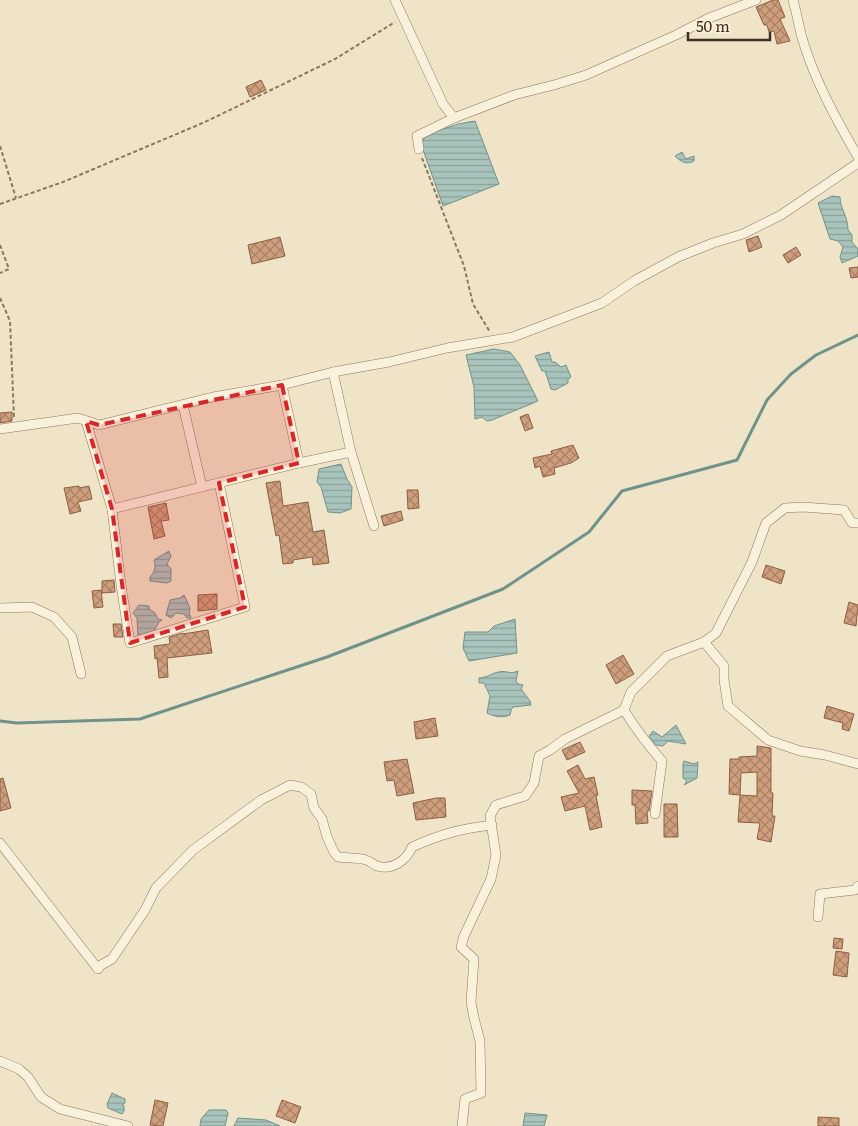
<svg xmlns="http://www.w3.org/2000/svg" width="858" height="1126" viewBox="0 0 858 1126" font-family="Literata,serif">
<defs>
<pattern id="water-rules" width="6" height="5" patternUnits="userSpaceOnUse" patternTransform="scale(1.25)"><rect width="6" height="5" fill="#a9c4bc"/><path d="M0 2.5h6" fill="none" stroke="#8ba098"/></pattern>
<pattern id="building-cross-hatch" width="8" height="8" patternUnits="userSpaceOnUse" patternTransform="scale(1.25)"><rect width="8" height="8" fill="#cf9f7d"/><path d="M0 0l8 8M0 8l8-8" fill="none" stroke="#a98266"/></pattern>
</defs>
<rect width="100%" height="100%" fill="#f0e4c8"/>
<g fill="url(#water-rules)" stroke="#6f938a">
<path d="M475,121l24,63 -56,22 -22,-62 5,-9 32,-11z"/>
<path d="M682,152l4,7 8,-3v5c-8,4 -13,1 -19,-5z"/>
<path d="M832,196l8,1c0,12 8,19 8,33l4,5v7l6,7v7l-16,7 -2,-6 3,-10 -5,-6 -8,-2 -12,-36z"/>
<path d="M494,349l16,3 10,13 18,36 -46,19 -5,1 -5,-4 -7,2 -1,-32 -8,-32z"/>
<path d="M549,352l3,10h3l6,5 5,-2 5,12 -3,2v4l-13,7 -4,-1 -6,-18h-3l-7,-15z"/>
<path d="M341,464l6,15 5,8 -1,22 -11,4 -12,-1 -7,-25 -4,-5 2,-13z"/>
<path d="M169,551l2,5 -4,8 4,5v12l-4,2 -17,-2v-4c5,-5 6,-10 4,-17z"/>
<path d="M184,595l6,13 -1,4 2,6h-4l-3,-4 -8,-1 -5,5 -5,-3 4,-15 10,-2z"/>
<path d="M139,605l10,1v3l6,4 3,6 4,1 -3,2 -5,9 -11,3 -2,2 -3,-1 -1,-17 -4,-5z"/>
<path d="M515,619l2,34 -48,8 -6,-13 2,-16h23l6,-6z"/>
<path d="M518,671l-2,10 2,3 5,1 -2,4 9,12 1,4 -18,2 -2,3 -1,5c-8,3 -15,2 -23,-2l3,-17 -6,-13h-5v-5c11,-1 12,-5 20,-6 9,-2 10,3 19,-1z"/>
<path d="M676,725l10,19 -18,-3 -5,5 -7,-1 -7,-9 4,-5 9,6z"/>
<path d="M684,761l10,3 4,-2 -1,16 -13,7 3,-4 -4,-3v-14z"/>
<path d="M112,1093l13,6v4l-3,2 2,1v5l-2,3 -14,-6 -1,-4z"/>
<path d="M209,1110h17l2,3 -3,13h-25l1,-7z"/>
<path d="M525,1113l22,2 -3,11h-21z"/>
<path d="M238,1118l28,2 14,6h-46z"/>
</g>
<g fill="none" stroke-linecap="round" stroke-linejoin="round">
<path stroke="#6f938a" stroke-width="3" d="M0,721l17,2 123,-4 187,-62 176,-68 86,-57 33,-41 115,-31 30,-60 24,-26 25,-19 42,-20"/>
</g>
<g fill="url(#building-cross-hatch)" stroke="#8d5f41">
<path d="M773,0h5l7,17 -5,2 10,22 -13,3 -3,-13 -5,1 -2,-7h-3l-8,-18z"/>
<path d="M261,80l5,10 -16,7 -4,-10z"/>
<path d="M758,236l4,11 -13,5 -3,-12z"/>
<path d="M280,237l5,19 -33,8 -4,-19z"/>
<path d="M796,247l5,8 -13,8 -5,-8z"/>
<path d="M858,267v10l-7,1 -2,-10z"/>
<path d="M12,412v9l-12,2v-10z"/>
<path d="M528,414l5,14 -8,3 -5,-14z"/>
<path d="M573,445l6,13 -8,5 -17,5 1,6 -12,3 -3,-11 -5,2 -2,-10 19,-4 -1,-3z"/>
<path d="M280,481l3,25 25,-4 5,30 11,-2 5,33 -16,2 -1,-8 -19,3v3l-10,1 -4,-29 -3,1 -10,-53z"/>
<path d="M79,486v2l10,-2 3,13 -14,3 3,9 -11,3 -6,-26z"/>
<path d="M407,490h11l1,18 -11,1z"/>
<path d="M166,503l3,17 -8,1 4,15 -11,3 -6,-32z"/>
<path d="M401,511l2,9 -19,6 -3,-10z"/>
<path d="M766,565l19,6 -4,13 -19,-7z"/>
<path d="M114,580l1,12 -13,1v-12z"/>
<path d="M101,590l2,17 -9,1 -2,-17z"/>
<path d="M217,594v15l-19,2v-16z"/>
<path d="M849,602l9,3 -2,21 -12,-3z"/>
<path d="M113,624h8l2,13h-9z"/>
<path d="M208,630l4,23 -45,5 1,19 -9,1 -2,-20 -2,1 -1,-13 16,-2 -1,-7 14,-4v1z"/>
<path d="M623,655l11,19 -18,10 -10,-19z"/>
<path d="M827,706l27,8 -5,17 -7,-2 1,-6 -19,-5z"/>
<path d="M435,718l3,18 -22,3 -2,-17z"/>
<path d="M580,742l5,10 -18,8 -5,-10z"/>
<path d="M757,746l14,2v45h2l-1,23h3l-4,26 -14,-3 3,-16 -22,-1 2,-27 17,1v-24l-16,1 -1,22 -11,-1 1,-35h9v-2l18,-1z"/>
<path d="M407,759l7,34 -17,3 -3,-16 -7,1 -3,-19z"/>
<path d="M578,765l7,14 9,-2 4,18 -2,1 6,31 -12,3 -5,-24 -20,5 -4,-14 18,-4 -12,-22z"/>
<path d="M3,778l8,30 -11,3v-32z"/>
<path d="M632,790l20,1 -3,20h-2l1,12 -12,1 -1,-19h-3z"/>
<path d="M436,798h9l1,19 -30,3 -3,-17z"/>
<path d="M664,804h13l1,33h-14z"/>
<path d="M834,938l9,1 -1,10 -9,-1z"/>
<path d="M836,951l13,2 -2,24 -14,-2z"/>
<path d="M155,1100l13,3 -5,23 -13,-1z"/>
<path d="M282,1100l19,7 -6,16 -19,-7z"/>
<path d="M818,1117l21,1v8h-21z"/>
</g>
<g fill="none" stroke-linecap="round" stroke-linejoin="round">
<defs>
<g id="minor">
<path d="M395,0l48,104 11,14 60,-23 40,-10 32,-10 90,-40 33,-17 47,-18"/>
<path d="M793,0c4,14 6,28 10,41 13,42 33,78 55,116"/>
<path d="M419,149l-2,-13 37,-18"/>
<path d="M333,372l18,80 23,74"/>
<path d="M282,385l17,78"/>
<path d="M183,405l19,82"/>
<path d="M86,421l26,88 9,76 9,58 115,-36 -26,-124"/>
<path d="M0,429l78,-11 21,7 114,-28 69,-12 51,-13 56,-10 58,-14 66,-11 89,-34 32,-22 44,-24 35,-14 30,-9 38,-19 77,-52"/>
<path d="M112,509l187,-46 52,-11"/>
<path d="M0,608l32,-1 22,10 18,20 9,37"/>
<path d="M704,642l20,24v14l4,26 40,34 32,11 25,4 33,9"/>
<path d="M655,814l7,-53c-14,-16 -27,-33 -38,-51l7,-18 36,-36 37,-14 12,-9 36,-71 14,-39 19,-15 18,-1 41,3 8,13h6"/>
<path d="M0,843l98,126 3,-4 11,-6 33,-49 11,-22 37,-38 68,-50 29,-15 11,2 10,7 3,14 8,11 5,18 7,15 4,5c7,1 23,1 28,3 4,1 7,4 11,6 15,5 30,-6 35,-19 29,-13 48,-18 80,-22"/>
<path d="M818,917l2,-23 35,-4 3,-4"/>
<path d="M0,1061l19,8 9,8 13,20 19,12 68,17"/>
<path d="M462,1126l3,-27 16,-6 -1,-52 -6,-23 -3,-16 3,-43 -13,-12 3,-11 27,-57 5,-24 -6,-39 6,-11 29,-9 9,-13 5,-27 11,-6 15,-11 59,-29"/>
</g>
</defs>
<use href="#minor" stroke="#8d765c" stroke-width="10"/>
<g stroke="#8d765c" stroke-width="2" stroke-dasharray="4 2.5" stroke-linecap="butt">
<path d="M0,146l16,52"/>
<path d="M422,158l42,108 9,38 17,28"/>
<path d="M0,204l63,-22 142,-60 130,-63 60,-37"/>
<path d="M0,245l9,24 -9,4"/>
<path d="M0,298l10,23 4,96"/>
</g>
<use href="#minor" stroke="#faf1dc" stroke-width="9"/>
</g>
<path fill="#d62828" fill-opacity="0.2" stroke="#d62828" stroke-width="4" stroke-dasharray="10 6" stroke-linejoin="round" d="M282,385l17,78 -80,20 26,124 -115,36 -18,-134 -26,-88 13,4z"/>
<path d="M688 32v8h82v-8" fill="none" stroke="#3d2e20" stroke-width="2.5"/>
<text x="696" y="32" font-size="15" fill="#3d2e20" stroke="#f7eed8" stroke-width="4" paint-order="stroke">50 m</text>
</svg>
